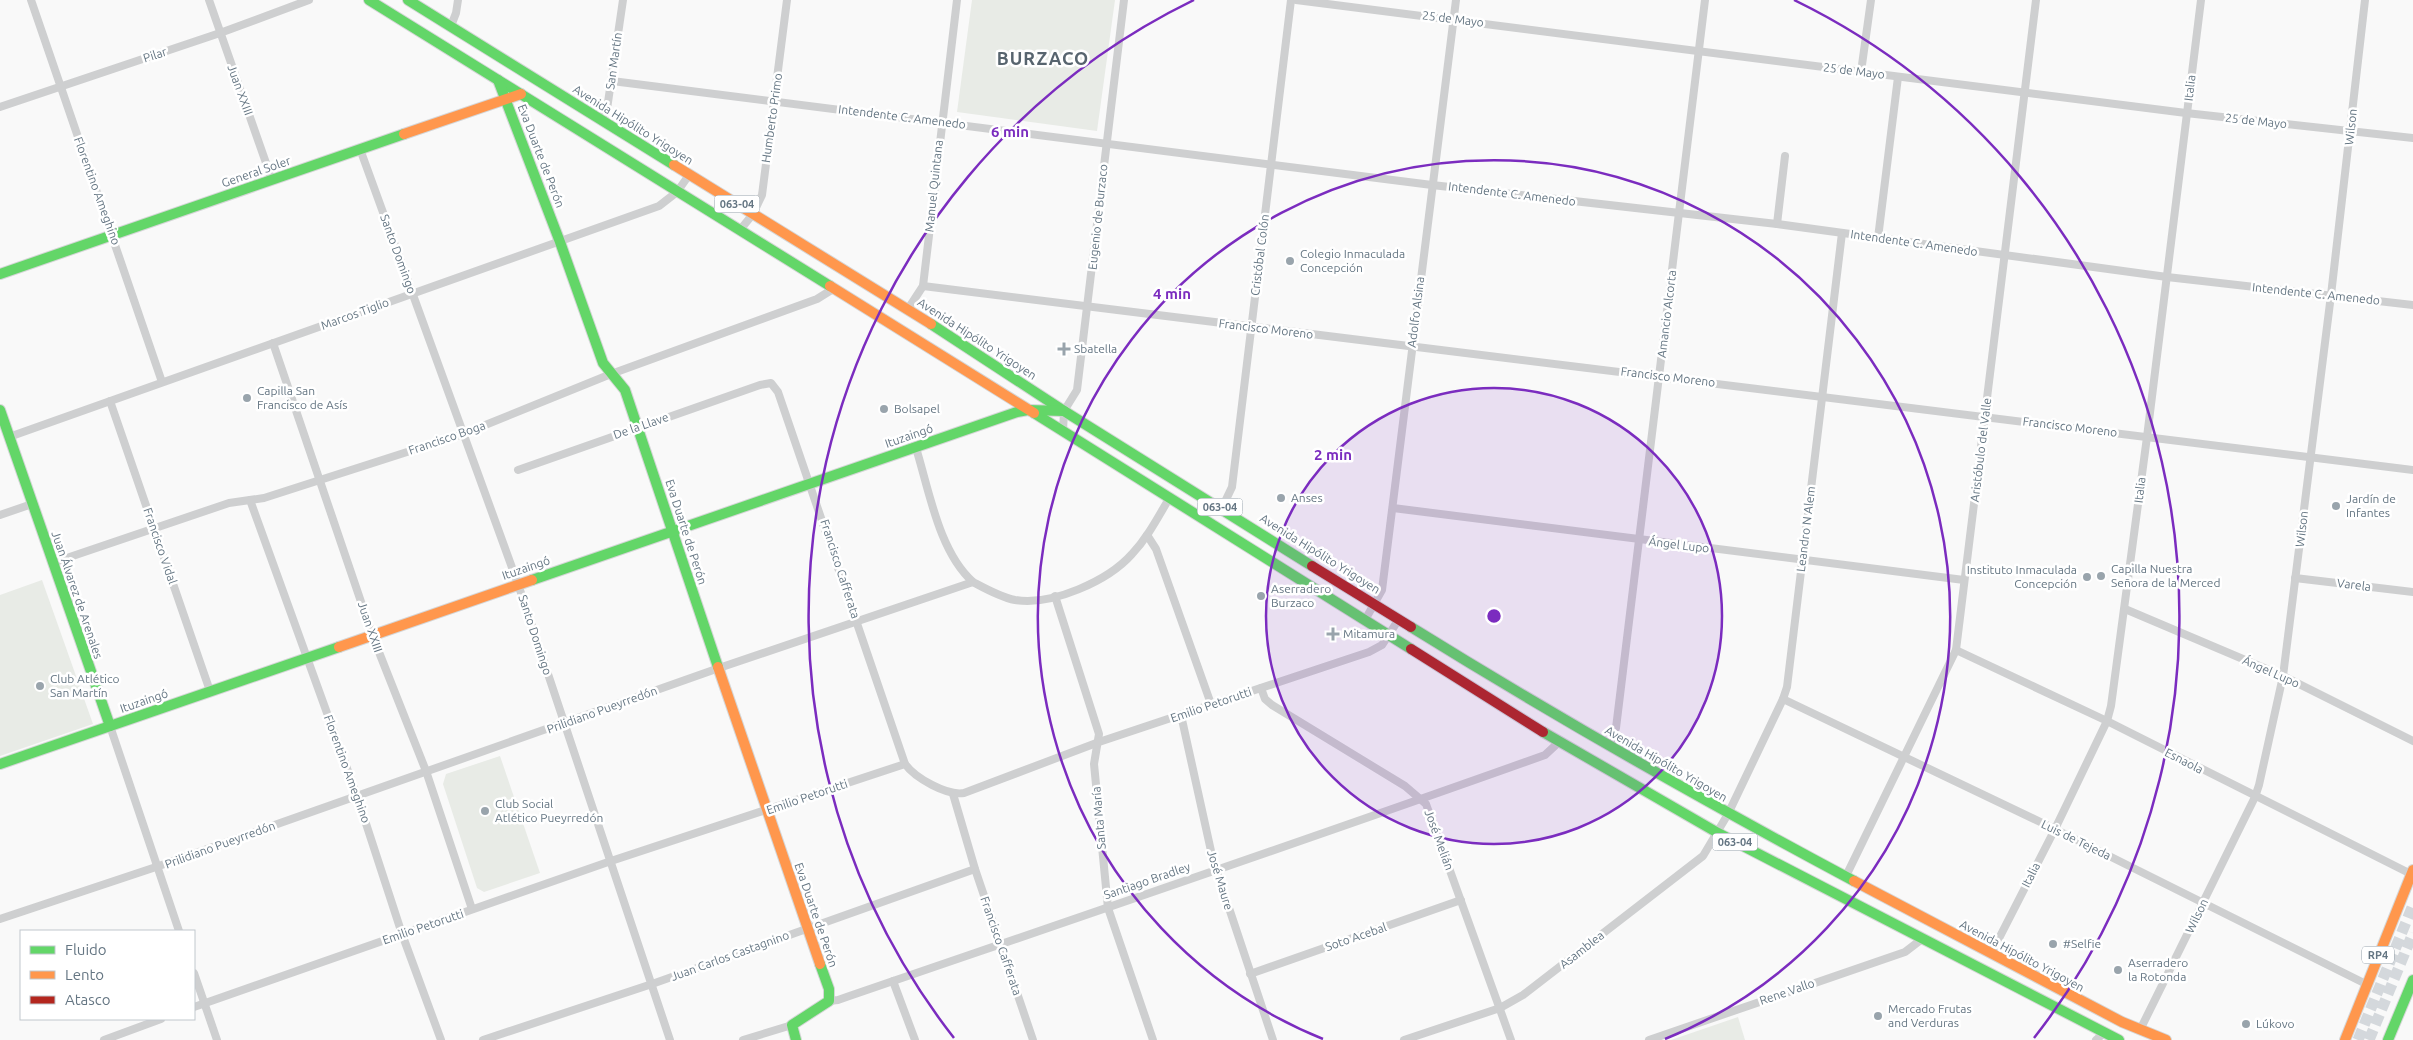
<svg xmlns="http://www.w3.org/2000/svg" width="2413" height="1040" viewBox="0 0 2413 1040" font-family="Ubuntu,sans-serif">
<rect width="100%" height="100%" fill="#f9f9f9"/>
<g fill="#e8ebe6">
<path d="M972,0h143l-18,131 -140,-19z"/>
<path d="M42,580l51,144 -93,32v-161z"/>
<path d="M500,756l40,117 -56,19 -7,-4 -34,-104 3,-10z"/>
<path d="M1738,1017l7,23h-74z"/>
</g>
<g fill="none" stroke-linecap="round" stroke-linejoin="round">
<g stroke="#d4d8dc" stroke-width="11" stroke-dasharray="11 5.5" stroke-linecap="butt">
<path d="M2358,1040l55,-135"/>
<path d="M2369,1040l44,-107"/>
</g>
<defs>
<g id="fast">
<path d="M369,0l461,286"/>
<path d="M408,0l266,165"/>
<path d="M498,80l62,162 43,121 22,27 93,277"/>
<path d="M0,274l404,-140"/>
<path d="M931,324l133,87 248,155"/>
<path d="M0,410l110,316"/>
<path d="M1034,413l377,236"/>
<path d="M532,580l485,-168 11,-2 36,1"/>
<path d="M1411,627c145,90 293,174 443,254"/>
<path d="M1543,732l175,101 401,207"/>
<path d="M0,764l339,-117"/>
<path d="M796,1040l-4,-15 37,-24v-12l-9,-25"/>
<path d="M2388,1040l25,-60"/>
</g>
<g id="slow">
<path d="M404,134l117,-40"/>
<path d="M674,165l257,159"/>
<path d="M830,286l204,127"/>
<path d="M339,647l193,-67"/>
<path d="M718,667l102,297"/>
<path d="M1854,881l268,141 44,18"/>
<path d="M2345,1040l68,-170"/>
</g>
<g id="jam">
<path d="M1312,566l99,61"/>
<path d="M1411,649l132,83"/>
</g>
</defs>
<use href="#fast" stroke="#d5d6d7" stroke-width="12"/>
<use href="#slow" stroke="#d5d6d7" stroke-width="12"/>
<use href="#jam" stroke="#d5d6d7" stroke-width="12"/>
<g stroke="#cecfd0" stroke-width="8">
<path d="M31,0l131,382"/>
<path d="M209,0l63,180"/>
<path d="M1296,0l890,113 227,25"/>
<path d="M451,26l5,-13 2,-13"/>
<path d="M1861,72l10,-72"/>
<path d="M612,81l820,104 345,39 390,53 246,28"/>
<path d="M0,107l220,-74 89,-33"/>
<path d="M600,120l7,-11 16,-109"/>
<path d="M360,149l158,435 152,456"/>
<path d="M1777,224l8,-68"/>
<path d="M740,230l13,-16 9,-19 25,-195"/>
<path d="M1878,238l20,-161"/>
<path d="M923,286l1490,184"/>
<path d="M908,309l15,-23 34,-286"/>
<path d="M273,343l100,294 53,134 46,138"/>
<path d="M110,401l100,290"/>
<path d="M1063,431l1,-20 13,-21 47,-390"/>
<path d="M9,437l650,-231 18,-14 12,-17"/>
<path d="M916,448c13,42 23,104 57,134"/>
<path d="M518,470l242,-85 11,-2 7,9 127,372"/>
<path d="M250,500l107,296 45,138 39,106"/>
<path d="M1222,508l10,-21 59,-487"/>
<path d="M1393,508l571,72"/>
<path d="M0,515l32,-11"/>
<path d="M1147,535l9,14 55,155"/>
<path d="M52,563l177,-60 35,-5 199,-64 148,-60 206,-75 16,-10"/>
<path d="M2295,578l118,14"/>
<path d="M1055,596l44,138 -5,30 14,144 45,132"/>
<path d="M2125,609l158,67 130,65"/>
<path d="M1365,620l17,-30 74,-590"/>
<path d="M1956,650l151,71 304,153"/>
<path d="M1261,688l4,11 7,6 133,81 21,18 85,236"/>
<path d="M1783,699l272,130 311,155"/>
<path d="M1181,715l32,145 60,180"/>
<path d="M110,726l69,205"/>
<path d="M1609,746l7,-18 89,-728"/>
<path d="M953,794l22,75 58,171"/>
<path d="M1846,876l110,-226 80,-650"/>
<path d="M0,919l156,-52 563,-199 254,-86c13,7 27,15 42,18 37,6 93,-19 117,-46 16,-17 26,-37 38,-57"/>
<path d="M1991,954l64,-125 52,-108 4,-15 36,-269 54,-437"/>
<path d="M194,973l23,67"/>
<path d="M1250,974l211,-74"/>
<path d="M893,981l22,59"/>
<path d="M829,1001l9,-1c236,-81 472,-161 707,-245l14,-13"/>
<path d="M194,1007l417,-146 294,-97c10,14 42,32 59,29l135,-51 270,-90 13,-7 17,-26"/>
<path d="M2140,1030l115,-233 4,-12 24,-109 48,-381 34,-295"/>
<path d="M104,1040l57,-21"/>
<path d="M483,1040l169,-56 323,-115"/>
<path d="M743,1040l49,-15"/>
<path d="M1404,1040l96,-32 23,-13 180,-139 25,-42 55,-115 4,-12 55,-454"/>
<path d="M1649,1040l256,-88 17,-13"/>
<path d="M2096,1040l8,-7"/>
</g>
<use href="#fast" stroke="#63d668" stroke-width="10"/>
<use href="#slow" stroke="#ff974d" stroke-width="10"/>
<use href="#jam" stroke="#b3261e" stroke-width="10"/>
</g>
<circle cx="1494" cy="616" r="228" fill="#7b2cbf" fill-opacity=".12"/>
<g fill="none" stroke="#7b2cbf" stroke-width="2.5">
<circle cx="1494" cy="616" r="228"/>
<path d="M1323 1039A456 456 0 1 1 1665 1039"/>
<path d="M954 1038A685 685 0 0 1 1194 0M1794 0A685 685 0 0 1 2034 1038"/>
</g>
<g fill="#99a4ac" stroke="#fff" stroke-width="2">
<circle cx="1290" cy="261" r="5"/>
<path d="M1061.5 341.5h5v5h5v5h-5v5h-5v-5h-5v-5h5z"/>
<circle cx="247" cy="398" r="5"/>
<circle cx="884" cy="409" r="5"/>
<circle cx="1281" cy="498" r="5"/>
<circle cx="2336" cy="506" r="5"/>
<circle cx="2101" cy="576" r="5"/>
<circle cx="2087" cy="577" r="5"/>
<circle cx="1261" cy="596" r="5"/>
<path d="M1330.5 626.5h5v5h5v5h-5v5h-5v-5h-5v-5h5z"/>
<circle cx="40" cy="686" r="5"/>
<circle cx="485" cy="811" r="5"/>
<circle cx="2053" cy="944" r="5"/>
<circle cx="2118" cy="970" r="5"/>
<circle cx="1878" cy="1016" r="5"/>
<circle cx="2246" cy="1024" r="5"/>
</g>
<g text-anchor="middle" stroke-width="5" stroke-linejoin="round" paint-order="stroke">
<g fill="#fff" stroke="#939fa8" stroke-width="1">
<rect x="714.5" y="195.5" width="45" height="17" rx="4"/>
<rect x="1197.5" y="498.5" width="45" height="17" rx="4"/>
<rect x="1712.5" y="833.5" width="45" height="17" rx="4"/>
<rect x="2362" y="946.5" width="32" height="17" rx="4"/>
</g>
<g font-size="11" font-weight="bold" fill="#657683">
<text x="737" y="208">063-04</text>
<text x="1220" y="511">063-04</text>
<text x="1735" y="846">063-04</text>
<text x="2378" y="959">RP4</text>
</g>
<g font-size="12" fill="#657683" stroke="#fff">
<text transform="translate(1453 19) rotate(7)" y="4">25 de Mayo</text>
<text transform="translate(155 55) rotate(-18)" y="4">Pilar</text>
<text transform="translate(614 61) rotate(-82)" y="4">San Martín</text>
<text transform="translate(1854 71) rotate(7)" y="4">25 de Mayo</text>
<text transform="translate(2190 88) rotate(-83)" y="4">Italia</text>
<text transform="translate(240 90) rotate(70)" y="4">Juan XXIII</text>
<text transform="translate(902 117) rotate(7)" y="4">Intendente C. Amenedo</text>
<text transform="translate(772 118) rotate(-82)" y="4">Humberto Primo</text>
<text transform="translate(2256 121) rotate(6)" y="4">25 de Mayo</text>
<text transform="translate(633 125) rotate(32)" y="4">Avenida Hipólito Yrigoyen</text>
<text transform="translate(2351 127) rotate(-84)" y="4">Wilson</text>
<text transform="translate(541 156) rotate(69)" y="4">Eva Duarte de Perón</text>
<text transform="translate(256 172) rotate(-19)" y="4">General Soler</text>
<text transform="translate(934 186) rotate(-84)" y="4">Manuel Quintana</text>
<text transform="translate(97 191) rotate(70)" y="4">Florentino Ameghino</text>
<text transform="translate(1512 194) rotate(7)" y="4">Intendente C. Amenedo</text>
<text transform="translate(1098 217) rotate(-84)" y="4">Eugenio de Burzaco</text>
<text transform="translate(1914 243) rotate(8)" y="4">Intendente C. Amenedo</text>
<text transform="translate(398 254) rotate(70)" y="4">Santo Domingo</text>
<text transform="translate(1260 255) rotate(-83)" y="4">Cristóbal Colón</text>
<text transform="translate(2316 294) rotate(6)" y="4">Intendente C. Amenedo</text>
<text transform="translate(1416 312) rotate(-83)" y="4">Adolfo Alsina</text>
<text transform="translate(355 314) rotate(-20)" y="4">Marcos Tiglio</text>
<text transform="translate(1667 314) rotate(-83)" y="4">Amancio Alcorta</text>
<text transform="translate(1266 329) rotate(7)" y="4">Francisco Moreno</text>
<text transform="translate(977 339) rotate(33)" y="4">Avenida Hipólito Yrigoyen</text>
<text transform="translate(1668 377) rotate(7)" y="4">Francisco Moreno</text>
<text transform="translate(641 426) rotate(-19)" y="4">De la Llave</text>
<text transform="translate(2070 427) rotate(7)" y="4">Francisco Moreno</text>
<text transform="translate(909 436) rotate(-19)" y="4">Ituzaingó</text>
<text transform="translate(447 438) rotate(-19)" y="4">Francisco Boga</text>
<text transform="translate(1981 450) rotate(-83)" y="4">Aristóbulo del Valle</text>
<text transform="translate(2140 490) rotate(-83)" y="4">Italia</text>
<text transform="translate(1806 529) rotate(-83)" y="4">Leandro N Alem</text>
<text transform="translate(2302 529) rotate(-83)" y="4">Wilson</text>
<text transform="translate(686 532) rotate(72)" y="4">Eva Duarte de Perón</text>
<text transform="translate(1679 545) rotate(7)" y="4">Ángel Lupo</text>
<text transform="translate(160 546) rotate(71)" y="4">Francisco Vidal</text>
<text transform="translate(1320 554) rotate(32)" y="4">Avenida Hipólito Yrigoyen</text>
<text transform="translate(526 568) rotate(-19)" y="4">Ituzaingó</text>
<text transform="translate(840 569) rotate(72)" y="4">Francisco Cafferata</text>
<text transform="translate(2354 585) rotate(7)" y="4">Varela</text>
<text transform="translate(77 595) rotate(71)" y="4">Juan Álvarez de Arenales</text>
<text transform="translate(370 627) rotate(71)" y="4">Juan XXIII</text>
<text transform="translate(535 635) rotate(72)" y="4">Santo Domingo</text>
<text transform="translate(2271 672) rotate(24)" y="4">Ángel Lupo</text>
<text transform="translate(144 701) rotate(-19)" y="4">Ituzaingó</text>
<text transform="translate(1211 705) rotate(-19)" y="4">Emilio Petorutti</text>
<text transform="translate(602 710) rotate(-20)" y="4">Prilidiano Pueyrredón</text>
<text transform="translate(2184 761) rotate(27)" y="4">Esnaola</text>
<text transform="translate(1666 764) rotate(30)" y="4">Avenida Hipólito Yrigoyen</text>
<text transform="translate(347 769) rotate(70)" y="4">Florentino Ameghino</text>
<text transform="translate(807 797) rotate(-19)" y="4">Emilio Petorutti</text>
<text transform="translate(1099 818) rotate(-95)" y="4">Santa María</text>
<text transform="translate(1439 840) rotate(70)" y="4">José Melián</text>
<text transform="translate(2076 840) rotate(26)" y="4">Luis de Tejeda</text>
<text transform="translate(220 845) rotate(-20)" y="4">Prilidiano Pueyrredón</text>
<text transform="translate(2031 875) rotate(-63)" y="4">Italia</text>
<text transform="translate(1220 880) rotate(73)" y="4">José Maure</text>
<text transform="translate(1147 881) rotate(-19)" y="4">Santiago Bradley</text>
<text transform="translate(816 915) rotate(71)" y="4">Eva Duarte de Perón</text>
<text transform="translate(2197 916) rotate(-64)" y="4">Wilson</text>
<text transform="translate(423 927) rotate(-19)" y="4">Emilio Petorutti</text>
<text transform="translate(1356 937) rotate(-19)" y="4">Soto Acebal</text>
<text transform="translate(1001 946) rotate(71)" y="4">Francisco Cafferata</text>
<text transform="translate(1582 950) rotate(-38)" y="4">Asamblea</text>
<text transform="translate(730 956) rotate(-20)" y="4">Juan Carlos Castagnino</text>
<text transform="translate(2022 956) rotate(28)" y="4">Avenida Hipólito Yrigoyen</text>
<text transform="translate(1787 992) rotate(-19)" y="4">Rene Vallo</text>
</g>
<g font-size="12" fill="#657683" stroke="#fff" text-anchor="start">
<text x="1300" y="258">Colegio Inmaculada<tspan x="1300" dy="14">Concepción</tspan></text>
<text x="1074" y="353">Sbatella</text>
<text x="257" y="395">Capilla San<tspan x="257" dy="14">Francisco de Asís</tspan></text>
<text x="894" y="413">Bolsapel</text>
<text x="1291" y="502">Anses</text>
<text x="2346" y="503">Jardín de<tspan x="2346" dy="14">Infantes</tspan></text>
<text x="2111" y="573">Capilla Nuestra<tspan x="2111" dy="14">Señora de la Merced</tspan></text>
<text x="2077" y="574" text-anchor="end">Instituto Inmaculada<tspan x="2077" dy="14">Concepción</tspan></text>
<text x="1271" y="593">Aserradero<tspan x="1271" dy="14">Burzaco</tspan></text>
<text x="1343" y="638">Mitamura</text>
<text x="50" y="683">Club Atlético<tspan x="50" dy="14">San Martín</tspan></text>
<text x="495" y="808">Club Social<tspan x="495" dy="14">Atlético Pueyrredón</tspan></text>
<text x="2063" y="948">#Selfie</text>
<text x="2128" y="967">Aserradero<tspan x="2128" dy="14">la Rotonda</tspan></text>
<text x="1888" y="1013">Mercado Frutas<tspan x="1888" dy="14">and Verduras</tspan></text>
<text x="2256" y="1028">Lúkovo</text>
</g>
<g font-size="18" font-weight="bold" letter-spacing="1" fill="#57646e" stroke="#fff">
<text x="1043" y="65">BURZACO</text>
</g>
</g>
<circle cx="1494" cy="616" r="8" fill="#7b2cbf" stroke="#fff" stroke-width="2.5"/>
<g font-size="15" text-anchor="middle" font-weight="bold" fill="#7b2cbf" stroke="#fff" stroke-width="5" stroke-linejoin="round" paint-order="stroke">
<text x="1010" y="137">6 min</text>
<text x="1172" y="299">4 min</text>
<text x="1333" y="460">2 min</text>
</g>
<rect x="20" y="930" width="175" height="90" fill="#ffffff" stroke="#c1c8cd"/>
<rect x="30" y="946" width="25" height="8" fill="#63d668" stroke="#c1c8cd"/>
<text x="65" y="955" font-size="15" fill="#657683">Fluido</text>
<rect x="30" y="971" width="25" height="8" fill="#ff974d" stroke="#c1c8cd"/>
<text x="65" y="980" font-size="15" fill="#657683">Lento</text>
<rect x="30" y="996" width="25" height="8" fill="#b3261e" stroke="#c1c8cd"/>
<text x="65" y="1005" font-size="15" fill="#657683">Atasco</text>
</svg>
